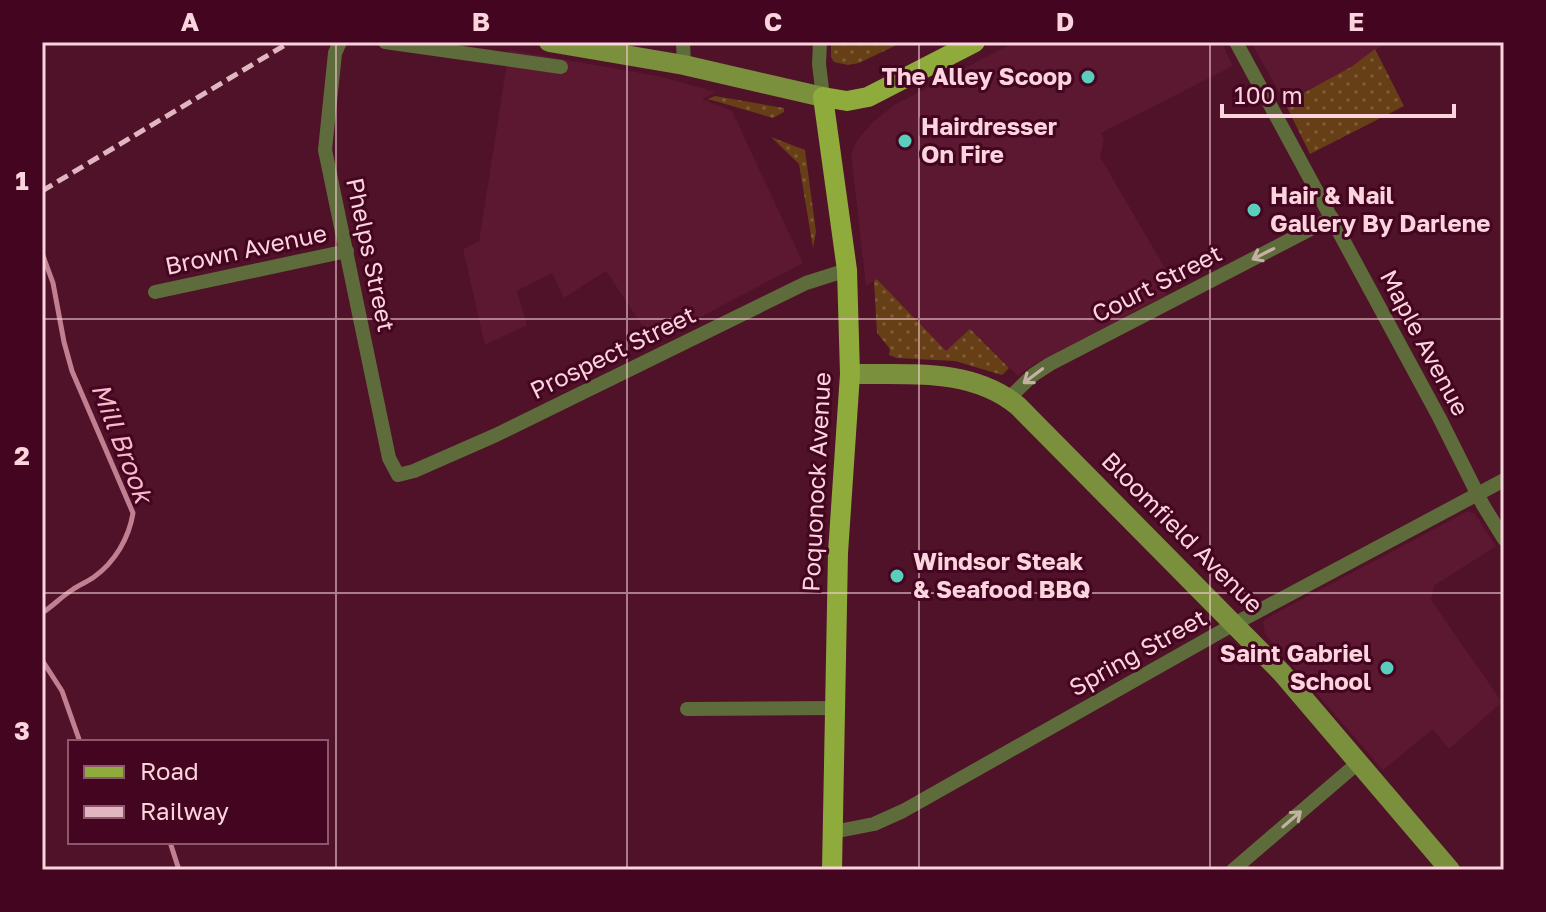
<svg xmlns="http://www.w3.org/2000/svg" width="1546" height="912" viewBox="0 0 1546 912" font-family="'Golos Text',sans-serif">
<defs>
<pattern id="grass-dots" width="8" height="8" patternUnits="userSpaceOnUse" patternTransform="scale(2)"><rect width="8" height="8" fill="#673f16"/><path d="M2 2h.1M6 6h.1" fill="none" stroke="#7e5a37" stroke-width="1.8" stroke-linecap="round"/></pattern>
</defs>
<rect width="100%" height="100%" fill="#4f1228"/>
<g fill="#5c1731">
<path d="M1015,42h206l12,24 -132,67 3,6 -4,18 68,116 -11,6 10,16 -136,71 -13,10 -48,-46 -24,22 -68,-73 -12,7 -15,-132 7,-15 14,-16 22,-18z"/>
<path d="M1251,42h137l-37,25 -66,36z"/>
<path d="M509,50l149,26 58,16 -14,7 30,12 71,152 -150,79 -47,-71 -42,27 -12,-25 -35,18 10,34 -42,20 -22,-96 16,-8z"/>
<path d="M1468,511l7,3 21,32 -62,40 -3,14 71,102 -53,47 -16,-20 -50,41 -118,-136 -2,-12 2,-3z"/>
</g>
<g fill="url(#grass-dots)">
<path d="M831,42h72l-44,21 -11,2 -14,-3 -3,-5z"/>
<path d="M1375,49l29,57 -94,48 -25,-51 66,-36z"/>
<path d="M715,96l69,12v4l-11,6 -65,-19z"/>
<path d="M771,137l34,13 11,82 -3,16 -14,-84z"/>
<path d="M877,279l69,72 24,-22 39,39 -7,7 -47,-14 -58,-3 -8,-3 1,-6 -13,-16 -3,-52z"/>
</g>
<g fill="none" stroke-linecap="round" stroke-linejoin="round">
<g stroke="#c27f91" stroke-width="5">
<path d="M42,253l11,30 11,59 8,29 61,142c-4,25 -18,49 -39,64 -7,5 -15,8 -22,13 -11,7 -19,16 -30,23"/>
<path d="M42,660l20,31 18,51"/>
<path d="M170,842l9,28"/>
</g>
<g stroke="#5e6c3b" stroke-width="14">
<path d="M340,42l-5,11 -10,97 64,308 9,17 16,-4 82,-36 310,-152 41,-13"/>
<path d="M385,42l176,25"/>
<path d="M683,42l1,23"/>
<path d="M820,42l-1,22 4,33"/>
<path d="M1236,42l203,375 44,88 21,34"/>
<path d="M155,292l192,-41"/>
<path d="M1009,398l24,-23 17,-11 282,-146"/>
<path d="M687,709l147,-1"/>
<path d="M833,832l41,-8 29,-13 333,-188 268,-143"/>
<path d="M1233,870l126,-108"/>
</g>
<g stroke="#7a903d" stroke-width="20">
<path d="M549,42l135,23 139,32"/>
<path d="M850,374c58,1 121,-7 168,32l264,267 168,197"/>
</g>
<path stroke="#8fab3c" stroke-width="20" d="M832,870l6,-317 12,-179 -3,-104 -24,-173 24,4 21,-4 107,-55"/>
<path stroke="#e2b6c1" stroke-width="5" stroke-dasharray="12 6" stroke-linecap="butt" d="M42,191l248,-149"/>
</g>
<defs><path id="oneway-shaft" d="M-6 0H5M1.5-3L5.5 0L1.5 3" fill="none" stroke-width="1.6" stroke-linecap="round" stroke-linejoin="round" transform="scale(2)"/></defs>
<g stroke="#c5b0a4">
<use href="#oneway-shaft" transform="translate(1263 254) rotate(153)"/>
<use href="#oneway-shaft" transform="translate(1033 376) rotate(143)"/>
<use href="#oneway-shaft" transform="translate(1292 819) rotate(-41)"/>
</g>
<path fill="none" stroke="#fcd4dd" stroke-width="2" stroke-opacity="0.55" d="M336,42v828M627,42v828M919,42v828M1210,42v828M42,319h1462M42,593h1462"/>
<g fill="#5acebd" stroke="#43051f" stroke-width="3">
<circle cx="1088" cy="77" r="8"/>
<circle cx="905" cy="141" r="8"/>
<circle cx="1254" cy="210" r="8"/>
<circle cx="897" cy="576" r="8"/>
<circle cx="1387" cy="668" r="8"/>
</g>
<g text-anchor="middle" stroke-width="6" stroke-linejoin="round" paint-order="stroke">
<g font-size="24" font-weight="bold" fill="#fcd4dd" stroke="#43051f" text-anchor="start">
<text x="1072" y="85" text-anchor="end">The Alley Scoop</text>
<text x="921" y="135">Hairdresser<tspan x="921" dy="28">On Fire</tspan></text>
<text x="1270" y="204">Hair &amp; Nail<tspan x="1270" dy="28">Gallery By Darlene</tspan></text>
<text x="913" y="570">Windsor Steak<tspan x="913" dy="28">&amp; Seafood BBQ</tspan></text>
<text x="1371" y="662" text-anchor="end">Saint Gabriel<tspan x="1371" dy="28">School</tspan></text>
</g>
<g font-size="24" fill="#fcd4dd" stroke="#43051f">
<text transform="translate(246 250) rotate(-12)" y="8">Brown Avenue</text>
<text transform="translate(370 255) rotate(78)" y="8">Phelps Street</text>
<text transform="translate(1157 284) rotate(-27)" y="8">Court Street</text>
<text transform="translate(1424 343) rotate(62)" y="8">Maple Avenue</text>
<text transform="translate(613 353) rotate(-26)" y="8">Prospect Street</text>
<text transform="translate(817 482) rotate(-87)" y="8">Poquonock Avenue</text>
<text transform="translate(1182 533) rotate(45)" y="8">Bloomfield Avenue</text>
<text transform="translate(1138 653) rotate(-29)" y="8">Spring Street</text>
</g>
<g font-size="26" font-style="italic" fill="#fab7c8" stroke="#43051f">
<text transform="translate(122 443) rotate(69)" y="9">Mill Brook</text>
</g>
</g>
<rect width="1546" height="912" fill="none" stroke="#43051f" stroke-width="88"/>
<rect x="68" y="740" width="260" height="104" fill="#43051f" stroke="#8d586b" stroke-width="2"/>
<rect x="84" y="766" width="40" height="12" fill="#8fab3c" stroke="#8d586b" stroke-width="2"/>
<text x="140" y="780" font-size="24" fill="#fcd4dd">Road</text>
<rect x="84" y="806" width="40" height="12" fill="#e2b6c1" stroke="#8d586b" stroke-width="2"/>
<text x="140" y="820" font-size="24" fill="#fcd4dd">Railway</text>
<path d="M1222 104v12h232v-12" fill="none" stroke="#fcd4dd" stroke-width="4"/>
<text x="1234" y="104" font-size="24" fill="#fcd4dd" stroke="#43051f" stroke-width="6" paint-order="stroke">100 m</text>
<rect x="44" y="44" width="1458" height="824" fill="none" stroke="#fcd4dd" stroke-width="3"/>
<g font-size="26" text-anchor="middle" font-weight="bold" fill="#fcd4dd">
<text x="190" y="31">A</text>
<text x="481" y="31">B</text>
<text x="773" y="31">C</text>
<text x="1065" y="31">D</text>
<text x="1356" y="31">E</text>
<text x="22" y="190">1</text>
<text x="22" y="465">2</text>
<text x="22" y="740">3</text>
</g>
</svg>
